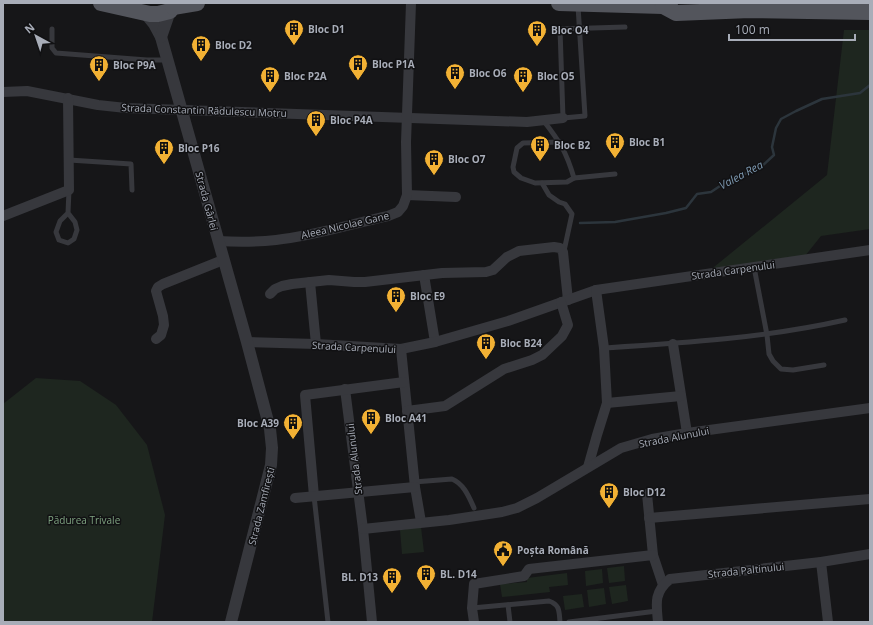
<svg xmlns="http://www.w3.org/2000/svg" width="873" height="625" viewBox="0 0 873 625" font-family="'Open Sans',sans-serif">
<rect width="100%" height="100%" fill="#161618"/>
<g fill="#1e261f">
<path d="M844,30h26v199l-49,7 -16,20 -96,15 118,-96z"/>
<path d="M36,378l44,3 36,24 31,40 18,70 -13,107h-149v-218z"/>
<path d="M421,527l3,25 -22,2 -2,-24z"/>
<path d="M624,566l1,15 -16,2 -2,-15z"/>
<path d="M602,569l1,14 -17,3 -1,-15z"/>
<path d="M567,573l1,12 -19,2 1,5 -48,5 -2,-13 27,-2v-4z"/>
<path d="M626,585l2,16 -16,3 -3,-17z"/>
<path d="M604,588l2,16 -17,3 -2,-17z"/>
<path d="M582,594l2,13 -19,3 -2,-14z"/>
</g>
<g fill="none" stroke-linecap="round" stroke-linejoin="round">
<path stroke="#2c353c" stroke-width="2.5" d="M580,223l35,-1 51,-9 20,-5 11,-14 14,-2 18,-12 31,-12 14,-13 -2,-8 4,-19 5,-9 15,-8 26,-12 38,-6 10,-8"/>
<g stroke="#37383d" stroke-width="5">
<path d="M578,6l7,110 -22,2 -3,-89 65,-2"/>
<path d="M52,29v19l4,5 91,7h20"/>
<path d="M543,120c17,22 23,31 31,58"/>
<path d="M560,142l-37,1 -6,5 -4,19 1,5 7,6 14,5 32,-1 7,-4 41,-4"/>
<path d="M69,160l62,4 1,26"/>
<path d="M542,183l7,12 10,7 6,2 7,10 -8,37"/>
<path d="M68,213l-8,8 -4,11 3,8 9,3 6,-4 3,-9 -2,-8 -7,-9 1,-23"/>
<path d="M754,267l13,68 2,19 4,7 8,8 12,1 31,-5"/>
<path d="M604,348c80,-5 161,-10 241,-28"/>
<path d="M414,482l38,-3c12,5 17,18 22,29"/>
<path d="M314,496l14,126"/>
<path d="M508,605l2,17"/>
<path d="M472,608l77,-7c11,4 10,10 11,21"/>
<path d="M569,622l88,-11"/>
</g>
<g stroke="#37383d" stroke-width="10">
<path d="M3,92l24,-1 71,14 28,3 401,14 36,-4"/>
<path d="M407,195l49,2"/>
<path d="M3,216l66,-26 -1,-92"/>
<path d="M218,241c19,1 39,1 58,-1 38,-4 75,-16 112,-24l10,-4 5,-6 4,-11 -1,-53 5,-139"/>
<path d="M424,275l11,67"/>
<path d="M310,282l6,62"/>
<path d="M270,294l5,-5 7,-3 10,-2 37,-4 25,2h11l77,-9 44,-1 7,-2 14,-13 12,-6 35,-4 6,1 3,4 5,48"/>
<path d="M156,339l5,-4 3,-10 -1,-9 -7,-25 2,-4 5,-3 60,-24"/>
<path d="M247,342l69,2 85,5 34,-7 73,-21 88,-31 274,-40"/>
<path d="M673,344l14,89"/>
<path d="M401,349l14,138 6,35"/>
<path d="M345,389l18,140 9,93"/>
<path d="M607,403l74,-7"/>
<path d="M407,411l38,-5 59,-37 28,-9 10,-5 20,-19 6,-11 -7,-23"/>
<path d="M588,467l9,-32 10,-32 -3,-55 -8,-58"/>
<path d="M647,494l6,61 10,30"/>
<path d="M314,496l-9,-101 99,-13"/>
<path d="M295,498l120,-11"/>
<path d="M649,518l221,-19"/>
<path d="M363,529l86,-9 53,-8 15,-4 20,-10 84,-50 31,-9 35,-6 183,-25"/>
<path d="M821,562l7,60"/>
<path d="M474,622l-2,-14 2,-24 50,-8 5,-7 124,-14"/>
<path d="M658,622c-2,-19 -4,-30 12,-43l151,-17 49,-8"/>
</g>
<g stroke="#37383d" stroke-width="12">
<path d="M145,13l9,11 7,13 86,305 23,87 2,19 -1,17 -40,157"/>
<path d="M161,37l9,-26"/>
</g>
<g stroke="#53555c" stroke-width="16">
<path d="M101,3l49,11h8l12,-3 4,-8"/>
<path d="M559,3l104,3 7,-3"/>
<path d="M663,6l13,7 74,-3 120,2"/>
<path d="M173,7l24,-4"/>
</g>
</g>
<defs>
<symbol id="building-pin" viewBox="-11 -11 22 30"><path d="M0 17L-7.5 6A9.5 9.5 0 1 1 7.5 6Z" fill="#f2b134" stroke="#111113"/><path d="M-4-6H4V6H1V3H-1V6H-4ZM-2.5-4.3h1.7v1.8h-1.7ZM.8-4.3h1.7v1.8H.8ZM-2.5-1h1.7V.8h-1.7ZM.8-1h1.7V.8H.8Z" fill="#111"/></symbol>
<symbol id="civic-pin" viewBox="-11 -11 22 30"><path d="M0 17L-7.5 6A9.5 9.5 0 1 1 7.5 6Z" fill="#f2b134" stroke="#111113"/><path d="M-.6-6.5H3V-4.5H.6V-3L4-1V1h2V6H-6V1h2V-1L-.6-3ZM-1.2 2.5V6h2.4V2.5Z" fill="#111"/></symbol>
</defs>
<g fill-rule="evenodd">
<use href="#building-pin" x="283" y="18" width="22" height="30"/>
<use href="#building-pin" x="526" y="19" width="22" height="30"/>
<use href="#building-pin" x="190" y="34" width="22" height="30"/>
<use href="#building-pin" x="347" y="53" width="22" height="30"/>
<use href="#building-pin" x="88" y="54" width="22" height="30"/>
<use href="#building-pin" x="444" y="62" width="22" height="30"/>
<use href="#building-pin" x="259" y="65" width="22" height="30"/>
<use href="#building-pin" x="512" y="65" width="22" height="30"/>
<use href="#building-pin" x="305" y="109" width="22" height="30"/>
<use href="#building-pin" x="604" y="131" width="22" height="30"/>
<use href="#building-pin" x="529" y="134" width="22" height="30"/>
<use href="#building-pin" x="153" y="137" width="22" height="30"/>
<use href="#building-pin" x="423" y="148" width="22" height="30"/>
<use href="#building-pin" x="385" y="285" width="22" height="30"/>
<use href="#building-pin" x="475" y="332" width="22" height="30"/>
<use href="#building-pin" x="360" y="407" width="22" height="30"/>
<use href="#building-pin" x="282" y="412" width="22" height="30"/>
<use href="#building-pin" x="598" y="481" width="22" height="30"/>
<use href="#civic-pin" x="492" y="539" width="22" height="30"/>
<use href="#building-pin" x="415" y="563" width="22" height="30"/>
<use href="#building-pin" x="381" y="566" width="22" height="30"/>
</g>
<g text-anchor="middle" stroke-width="3" stroke-linejoin="round" paint-order="stroke">
<g font-size="10" font-weight="bold" fill="#a8adb8" stroke="#111113" text-anchor="start">
<text x="308" y="33">Bloc D1</text>
<text x="551" y="34">Bloc O4</text>
<text x="215" y="49">Bloc D2</text>
<text x="372" y="68">Bloc P1A</text>
<text x="113" y="69">Bloc P9A</text>
<text x="469" y="77">Bloc O6</text>
<text x="284" y="80">Bloc P2A</text>
<text x="537" y="80">Bloc O5</text>
<text x="330" y="124">Bloc P4A</text>
<text x="629" y="146">Bloc B1</text>
<text x="554" y="149">Bloc B2</text>
<text x="178" y="152">Bloc P16</text>
<text x="448" y="163">Bloc O7</text>
<text x="410" y="300">Bloc E9</text>
<text x="500" y="347">Bloc B24</text>
<text x="385" y="422">Bloc A41</text>
<text x="279" y="427" text-anchor="end">Bloc A39</text>
<text x="623" y="496">Bloc D12</text>
<text x="517" y="554">Poșta Română</text>
<text x="440" y="578">BL. D14</text>
<text x="378" y="581" text-anchor="end">BL. D13</text>
</g>
<g font-size="10" fill="#a8adb8" stroke="#111113">
<text transform="translate(204 110) rotate(2)" y="4">Strada Constantin Rădulescu Motru</text>
<text transform="translate(207 201) rotate(75)" y="4">Strada Gârlei</text>
<text transform="translate(345 225) rotate(-13)" y="4">Aleea Nicolae Gane</text>
<text transform="translate(733 270) rotate(-8)" y="4">Strada Carpenului</text>
<text transform="translate(354 347) rotate(3)" y="4">Strada Carpenului</text>
<text transform="translate(674 437) rotate(-11)" y="4">Strada Alunului</text>
<text transform="translate(354 459) rotate(-97)" y="4">Strada Alunului</text>
<text transform="translate(261 506) rotate(-76)" y="4">Strada Zamfirești</text>
<text transform="translate(746 570) rotate(-6)" y="4">Strada Paltinului</text>
</g>
<g font-size="10" fill="#7fa381" stroke="#111113">
<text x="84" y="524">Pădurea Trivale</text>
</g>
<g font-size="11" font-style="italic" fill="#7f9bb3" stroke="#111113">
<text transform="translate(741 175) rotate(-28)" y="4">Valea Rea</text>
</g>
</g>
<rect width="873" height="625" fill="none" stroke="#a8adb8" stroke-width="8"/>
<g transform="translate(36 36) rotate(320)" stroke="#111113" stroke-width="3" paint-order="stroke">
<path d="M0-3L7 15L0 10L-7 15Z" fill="#a8adb8"/>
<text y="-6" font-size="11" font-weight="bold" text-anchor="middle" fill="#a8adb8">N</text>
</g>
<path d="M729 34v6h126v-6" fill="none" stroke="#a8adb8" stroke-width="2"/>
<text x="735" y="34" font-size="12" fill="#a8adb8" stroke="#111113" stroke-width="3" paint-order="stroke">100 m</text>
</svg>
